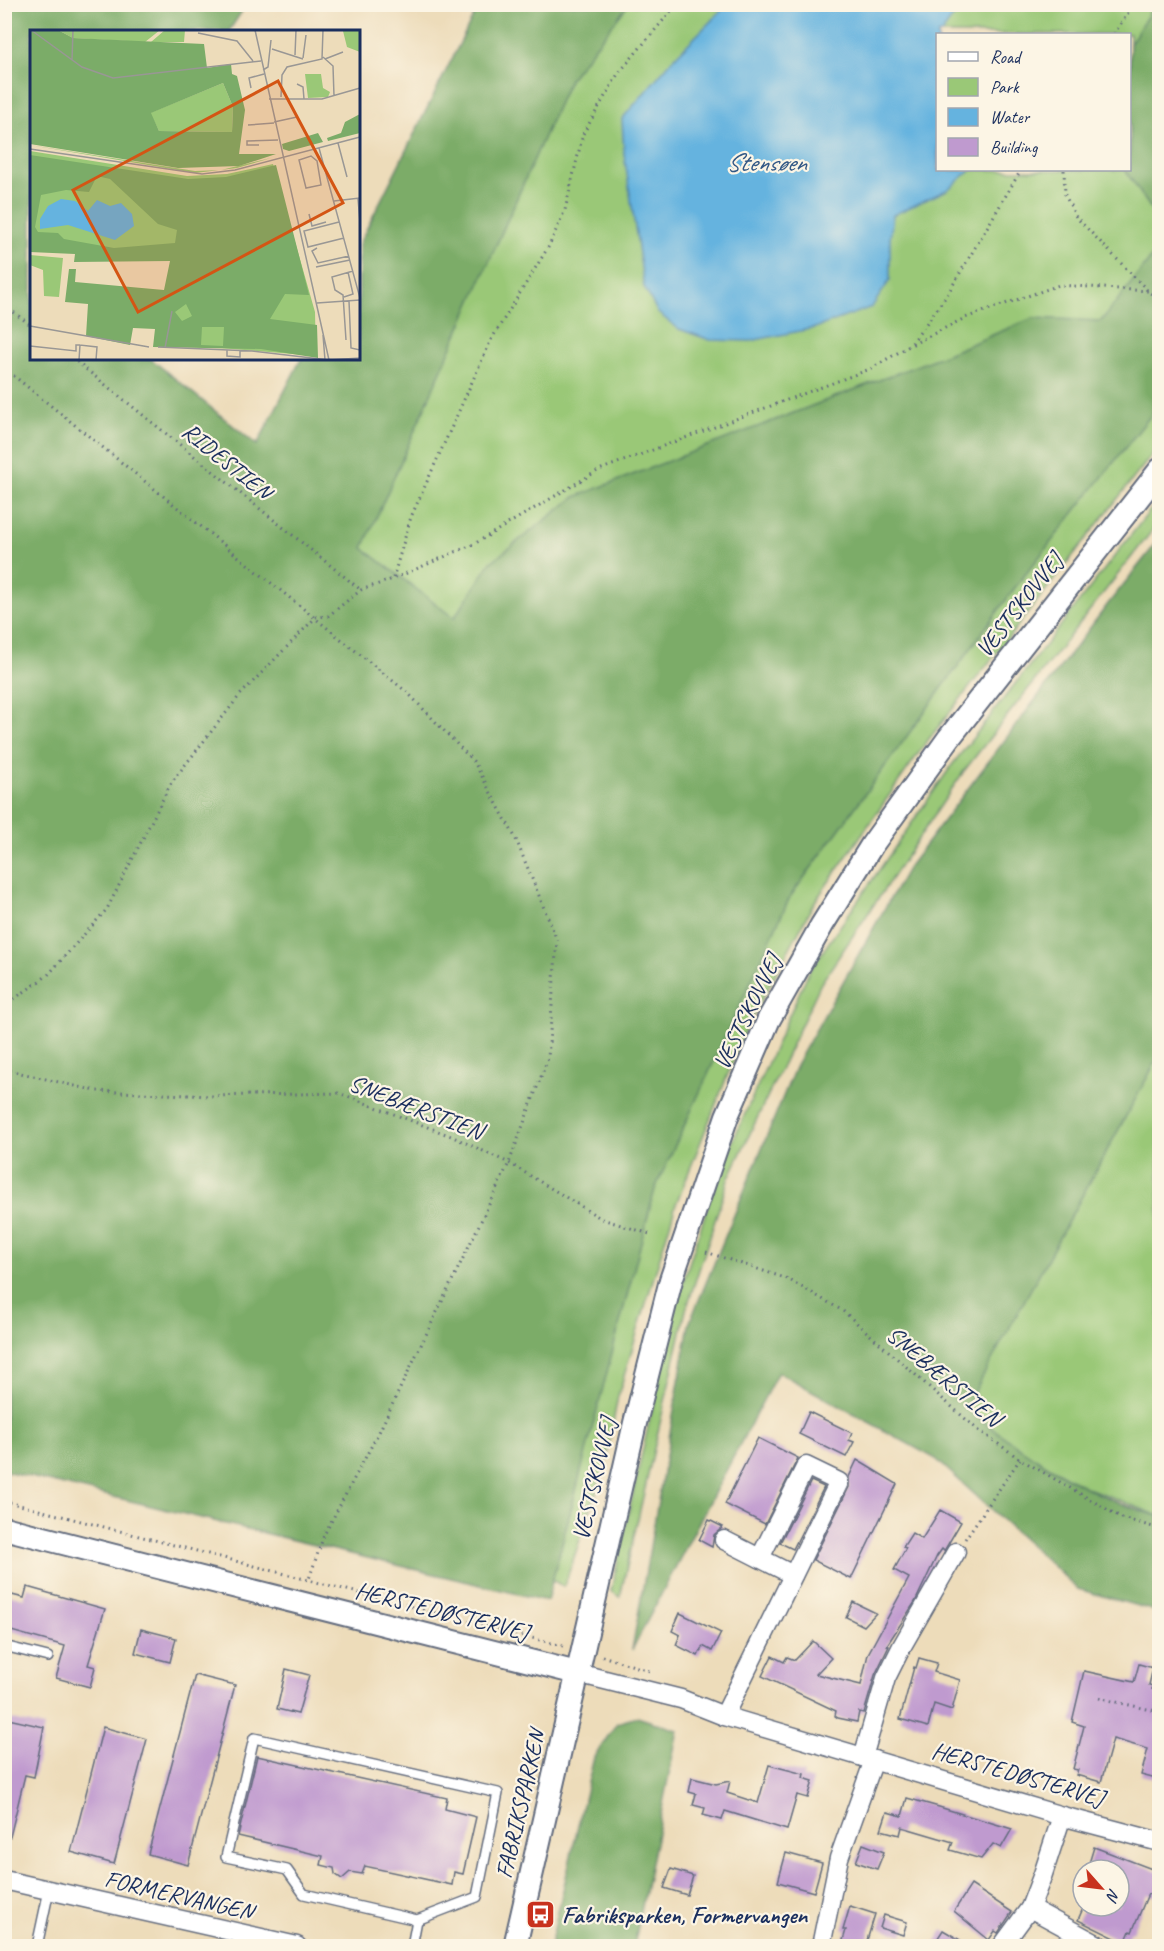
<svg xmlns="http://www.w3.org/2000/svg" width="1164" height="1951" viewBox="0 0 1164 1951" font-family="Caveat,sans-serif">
<rect width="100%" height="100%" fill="#fcf5e5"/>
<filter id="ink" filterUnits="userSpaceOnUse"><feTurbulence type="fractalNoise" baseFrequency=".0167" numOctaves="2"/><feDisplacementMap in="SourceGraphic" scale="12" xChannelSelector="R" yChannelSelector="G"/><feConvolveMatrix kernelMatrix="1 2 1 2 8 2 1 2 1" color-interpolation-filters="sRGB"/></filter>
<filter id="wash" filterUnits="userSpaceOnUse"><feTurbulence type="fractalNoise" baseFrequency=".008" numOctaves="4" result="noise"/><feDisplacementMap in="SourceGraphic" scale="24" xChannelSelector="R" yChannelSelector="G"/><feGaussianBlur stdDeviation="1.35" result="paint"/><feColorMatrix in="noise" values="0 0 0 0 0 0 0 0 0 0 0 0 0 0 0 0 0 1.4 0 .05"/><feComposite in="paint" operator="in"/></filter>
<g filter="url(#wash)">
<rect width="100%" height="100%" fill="#eddcba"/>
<g fill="#9ac877" stroke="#5a7c6a" stroke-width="1.5" fill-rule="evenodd">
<path d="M576,5h583v441l-234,298 -111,159 -68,126 -70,175 -58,192 -13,70 -41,121 -10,-6 -8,6 -542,-1254 28,25 250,201zM938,34h192v136h-192z"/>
<path d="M1159,499v23l-195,249 -143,212 -93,197 -42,130 -66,287 -9,-6 64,-284 43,-133 91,-203 143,-206z"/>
<path d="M1159,1056v460l-76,-30 -61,-35 -57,-44z"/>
</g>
<g fill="#7bac68" stroke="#4b6e63" stroke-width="1.5">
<path d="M5,4l241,1 -17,26 -197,1v326l119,1 106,86 44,-86 57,-1 1,-114 120,-239h149l-59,75 -206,468 91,70 37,-56 84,-65 372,-143 86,-36 68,3 58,-73v157l-145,184 -224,308 -135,292 -108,412 -542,-130z"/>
<path d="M1154,5h6l-1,216 -34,-51h5v-126z"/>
<path d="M1159,540v516l-193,351c54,45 124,91 193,109v96l-81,-23 -142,-130 -158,-87 -146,278 57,-326 108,-261 110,-194 201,-265z"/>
<path d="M637,1717l41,13 -44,216h-84l44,-189 23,-34z"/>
</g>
<path fill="#65b3df" stroke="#40719e" stroke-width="1.5" d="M727,5h280l-54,12 -12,17h-3v136h33l-24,20 -54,25 -3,24v41l-18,27 -57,21 -65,13 -40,-1 -31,-11 -21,-16 -14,-26 -20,-133 -2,-35 51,-60z"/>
<g id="blocks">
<g fill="#bf9acf">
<path d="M809,1412l43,21 -3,7 5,2 -8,15 -47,-23z"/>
<path d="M758,1438l40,20 -33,66 -40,-20z"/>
<path d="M857,1460l40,24 -46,95 -38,-19 36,-73v-10z"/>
<path d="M811,1481l13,6 -31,62 -13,-6z"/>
<path d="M940,1510l21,12 -17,29 -2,-2 -5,7 -22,46 -28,43 2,1 -14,29 -11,38 -5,-1 -2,10 -19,-4 -3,-2 1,-5 -74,-35 10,-20 12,6 3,-5 8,3 18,-19 18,17 -15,16 45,11 7,-31 41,-76 -15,-8 12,-22 -3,-1 9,-14 10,6z"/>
<path d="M709,1520l14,7 -9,8 -2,12 -13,-7z"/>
<path d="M27,1587l78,22 -17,56 7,2 -5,20 -34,-9 9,-32 -61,-17v-36l20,5z"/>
<path d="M853,1602l23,11 -12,13 -18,-9z"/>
<path d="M680,1613l41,20 -9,18 -9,-5 -5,10 -22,-11 4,-10 -8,-4z"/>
<path d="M141,1629l35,9 -6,24 -35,-9z"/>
<path d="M919,1658l18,5 -3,9 26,8 -8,30 -18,-6 -6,23 -28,-8 14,-52 2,1z"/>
<path d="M1139,1664l14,4 -4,17 4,1 -1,3 8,1v90l-19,-5 7,-26 -35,-10 -12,43 -25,-7 2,-5 -5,-1 11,-43 -12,-4 12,-51 50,11z"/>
<path d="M286,1669l23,6 -11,39 -21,-5z"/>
<path d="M195,1675l40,10 -47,180 -40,-11z"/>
<path d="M4,1718l40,9 -10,50 -9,-2 -15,62 -6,-1z"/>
<path d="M103,1727l44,12 -33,125 -43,-12z"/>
<path d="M257,1756l190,42 -2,11 31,8 -13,57 -9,-2 -2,13 -87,-19 -3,8 -12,-2 -8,7 -7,-5 -1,-6 -13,-3 2,-9 -85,-20z"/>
<path d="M769,1765l35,9 -1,4 10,3 -5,17 -11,-3 -10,35 -62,-19 -3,9 -19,-5 2,-7 -12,-3 3,-11 -7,-2 3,-14 24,6 14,-3 -3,12 31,10z"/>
<path d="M907,1798l32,9 73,22 -11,19 -8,-4 -12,15 -31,-9 3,-8 -51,-15 -2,8 -19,-5 6,-18 15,4z"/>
<path d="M863,1844l21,8 -7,17 -21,-7z"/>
<path d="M1094,1847l66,25v26l-12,-4 -16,38 -2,-1 -5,12 -47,-23 6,-14h35v-36h-32z"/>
<path d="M786,1853l36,10 -8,29 -36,-10z"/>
<path d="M671,1869l22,7 -6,19 -23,-7z"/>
<path d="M971,1885l41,27 -14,21 -3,-2 -6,9 -35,-29z"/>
<path d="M850,1906l25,8 -10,33h-24l5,-17h-3z"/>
<path d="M884,1915l23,7 -4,13 -23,-7z"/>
<path d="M943,1930l29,17h-40z"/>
</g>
</g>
</g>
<g filter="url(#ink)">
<use href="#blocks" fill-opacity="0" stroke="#646c7e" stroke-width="1.5"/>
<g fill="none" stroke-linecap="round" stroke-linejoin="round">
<defs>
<g id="service">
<path d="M4,1646l44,11"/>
<path d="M254,1738l244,55 -21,104 -60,23 -113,-26 -17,-24 -61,-13z"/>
<path d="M37,1946l12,-56"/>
<path d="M412,1946l5,-26"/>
</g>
<g id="minor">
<path d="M724,1540l69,35"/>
<path d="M577,1673l104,26 43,17 338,100 98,26"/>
<path d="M724,1716l115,-234 -33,-16 -46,92"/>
<path d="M863,1757l23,-79 16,-32 54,-94"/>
<path d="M4,1880l293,66"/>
<path d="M1030,1908l70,38"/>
<path d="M821,1946l18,-88 35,-98"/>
<path d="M1002,1946l28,-38 13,-34 19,-58"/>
</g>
<g id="tertiary">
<path d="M4,1528l573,145"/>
<path d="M515,1946l120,-523 36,-143 56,-164 42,-97 53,-94 50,-80 77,-107 211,-268"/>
</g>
</defs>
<use href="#service" stroke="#646c7e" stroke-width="12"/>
<use href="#minor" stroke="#646c7e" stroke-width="21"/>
<use href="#tertiary" stroke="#646c7e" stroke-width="26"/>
<g stroke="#646c7e" stroke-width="3" stroke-dasharray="1.5 4.5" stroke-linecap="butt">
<path d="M1114,34l20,-30"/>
<path d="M1064,170l1,25 11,22 72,74 12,10"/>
<path d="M4,305l28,21"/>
<path d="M912,343l35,-48 74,-125"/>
<path d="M72,358l289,232"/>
<path d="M4,368l404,325 66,69 41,75 42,103 -9,118 -39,105 -130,269 -55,103 -15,44"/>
<path d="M393,578l18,-61 80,-177 58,-94 16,-36 18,-76 35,-60 59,-70"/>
<path d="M4,1006l44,-31 59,-66 64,-126 69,-88 76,-78 12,-1 33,-26 32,-11 81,-35 125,-74 271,-101 41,-24 54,-27 94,-33 89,6"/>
<path d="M4,1069l92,22 115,5 128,-3 112,43 58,27 93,56 51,16"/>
<path d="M706,1252l82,27 55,32 134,118 43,30 102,59 38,11"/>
<path d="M4,1501l559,145"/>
<path d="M965,1539l55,-80"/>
<path d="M602,1656l51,16"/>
<path d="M1099,1698l61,14"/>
</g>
<use href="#service" stroke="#fff" stroke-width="9"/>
<use href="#minor" stroke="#fff" stroke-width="18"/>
<use href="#tertiary" stroke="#fff" stroke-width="22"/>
</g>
</g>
<defs>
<symbol id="bus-square" viewBox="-11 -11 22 22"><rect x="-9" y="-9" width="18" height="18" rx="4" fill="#c8321e" stroke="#fcf5e5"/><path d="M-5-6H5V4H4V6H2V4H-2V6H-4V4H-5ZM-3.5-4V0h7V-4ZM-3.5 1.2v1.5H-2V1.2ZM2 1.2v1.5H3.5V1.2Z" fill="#fff"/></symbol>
</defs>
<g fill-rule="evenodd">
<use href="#bus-square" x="524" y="1898" width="33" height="33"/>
</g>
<g text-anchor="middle" stroke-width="4.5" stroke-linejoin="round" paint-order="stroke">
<g font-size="24" fill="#1b2f5e" stroke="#fcf5e5">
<text transform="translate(227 461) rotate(39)" y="8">RIDESTIEN</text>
<text transform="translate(1019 605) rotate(-52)" y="8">VESTSKOVVEJ</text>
<text transform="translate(747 1012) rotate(-64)" y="8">VESTSKOVVEJ</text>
<text transform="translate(416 1107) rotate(21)" y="8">SNEBÆRSTIEN</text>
<text transform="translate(944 1376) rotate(40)" y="8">SNEBÆRSTIEN</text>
<text transform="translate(594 1479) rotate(-77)" y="8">VESTSKOVVEJ</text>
<text transform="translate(442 1611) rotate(14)" y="8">HERSTEDØSTERVEJ</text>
<text transform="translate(1018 1774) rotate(16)" y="8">HERSTEDØSTERVEJ</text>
<text transform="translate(520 1804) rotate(-77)" y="8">FABRIKSPARKEN</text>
<text transform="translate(179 1895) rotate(13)" y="8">FORMERVANGEN</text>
</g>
<g font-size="24" font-weight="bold" fill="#1b2f5e" stroke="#fcf5e5" text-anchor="start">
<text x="562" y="1923">Fabriksparken, Formervangen</text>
</g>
<g font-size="26" font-style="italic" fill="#315785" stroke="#fcf5e5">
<text x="766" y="171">Stensøen</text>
</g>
</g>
<g transform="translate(30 30)">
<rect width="330" height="330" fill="#eddcba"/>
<path d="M28,0h102l-15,12 -72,-4zM135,0h20l-1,12h-33zM294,0h36v22l-13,-5 -4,-16zM275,44h16l2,14 7,4 -2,5 -20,1zM193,53l10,24 -1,25 -73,-1 -9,-18zM0,115l165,26 26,-1 50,-12 -34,10 -42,5zM0,121l157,25 40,-2 46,-10 42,148 1,44 -153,-13 18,-91 -99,-1 -52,-9zM0,225l33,3 -4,39 -15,-1 -1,-26 -13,-5z" fill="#9ac877"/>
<path d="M0,0h28l15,8 131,6 3,24 24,-4 1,10 5,2 8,34 -6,44h37l-37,12 -61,2 -148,-24zM193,53l10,24 -1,25 -73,-1 -8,-18zM330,84v19l-32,8 -1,-3 14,-5 4,-11zM288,103l5,9 -34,9 -6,-2 -1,-5zM0,125l158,24 38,-2 50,-12 33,130 -24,-1 -15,25 47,6 1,33 -57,-9 -108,-2 2,-18 -22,-1 -3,17 -44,-9 2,-32 -23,-2 4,-33h7l-1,13 89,8 6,-29 -96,1 1,-8 -45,-2zM67,146l13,3 48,45 19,6 -2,13 -61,5 -50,-9 -6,-6 -20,-1 -3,-5 6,-32 25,-5 23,2zM156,274l6,12 -10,5 -7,-9zM172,297h22l-1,19 -22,-1z" fill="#7bac68" fill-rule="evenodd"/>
<path d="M31,169l14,2 13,10 9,-11 13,6 11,-3 11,11 2,12 -19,14 -47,-15 -28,4v-10l8,-13z" fill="#65b3df"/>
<path fill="none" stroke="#999795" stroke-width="1.5" d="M1,0l51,37 31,11 148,-17M225,0l74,330M168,3l39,8 16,20M242,19l31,10M265,25l1,-25M293,27l10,9 1,30M273,28l3,-23M295,29l18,-7M42,30l1,-30M233,40l5,-3 3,-27M267,54l6,3 1,12M221,58l-2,-10 15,-4M251,67l1,-22 5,-8 35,-8 1,-29M239,69h53l38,-11M244,92l23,-5M218,95l26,-2M308,113l9,34M229,115h-12v-4l31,-1M289,118l41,150M0,119l172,25 33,-4 125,-33M281,126l6,5 4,24 -15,3 -7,-28zM328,169l2,23M304,171l26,-3M279,184l3,12 14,-4M309,192l-35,9 4,16 36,-9M287,218l-5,3 6,12 31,-7M286,237l34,-7M314,267l9,-3 -5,-22M319,271l2,47 9,2M287,273l43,-3M0,296l119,21M293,305l2,25M316,310l-3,-45 -8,-5 -3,-13 21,-6M0,316l46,5v-6h4M128,317l94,4 77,9 31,-2M135,318l7,-37M197,320v6l13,1v-7M49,330l1,-15 17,2 -1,13"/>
<path fill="#d45514" fill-opacity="0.15" stroke="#d45514" stroke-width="3" d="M248,51l65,122 -205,109 -65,-122z"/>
<rect width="330" height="330" fill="none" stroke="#1b2f5e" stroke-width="3"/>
</g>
<rect width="1164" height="1951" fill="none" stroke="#fcf5e5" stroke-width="24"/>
<rect x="936" y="33" width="195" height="138" fill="#fcf5e5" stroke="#a2a6af" stroke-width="1.5"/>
<rect x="948" y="52" width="30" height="9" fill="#ffffff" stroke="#a2a6af" stroke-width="1.5"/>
<text x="990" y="63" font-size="18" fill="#1b2f5e">Road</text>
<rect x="948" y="78" width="30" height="18" fill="#9ac877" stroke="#a2a6af" stroke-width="1.5"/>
<text x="990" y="93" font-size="18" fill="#1b2f5e">Park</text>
<rect x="948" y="108" width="30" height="18" fill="#65b3df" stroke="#a2a6af" stroke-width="1.5"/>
<text x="990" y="123" font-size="18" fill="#1b2f5e">Water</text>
<rect x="948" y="138" width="30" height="18" fill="#bf9acf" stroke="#a2a6af" stroke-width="1.5"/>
<text x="990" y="153" font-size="18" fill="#1b2f5e">Building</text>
<g transform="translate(1101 1888) rotate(118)"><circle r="28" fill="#fcf5e5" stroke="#a2a6af" stroke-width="1.5"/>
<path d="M0-4.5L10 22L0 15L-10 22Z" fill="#c8321e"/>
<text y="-9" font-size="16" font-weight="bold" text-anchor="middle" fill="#1b2f5e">N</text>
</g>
</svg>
